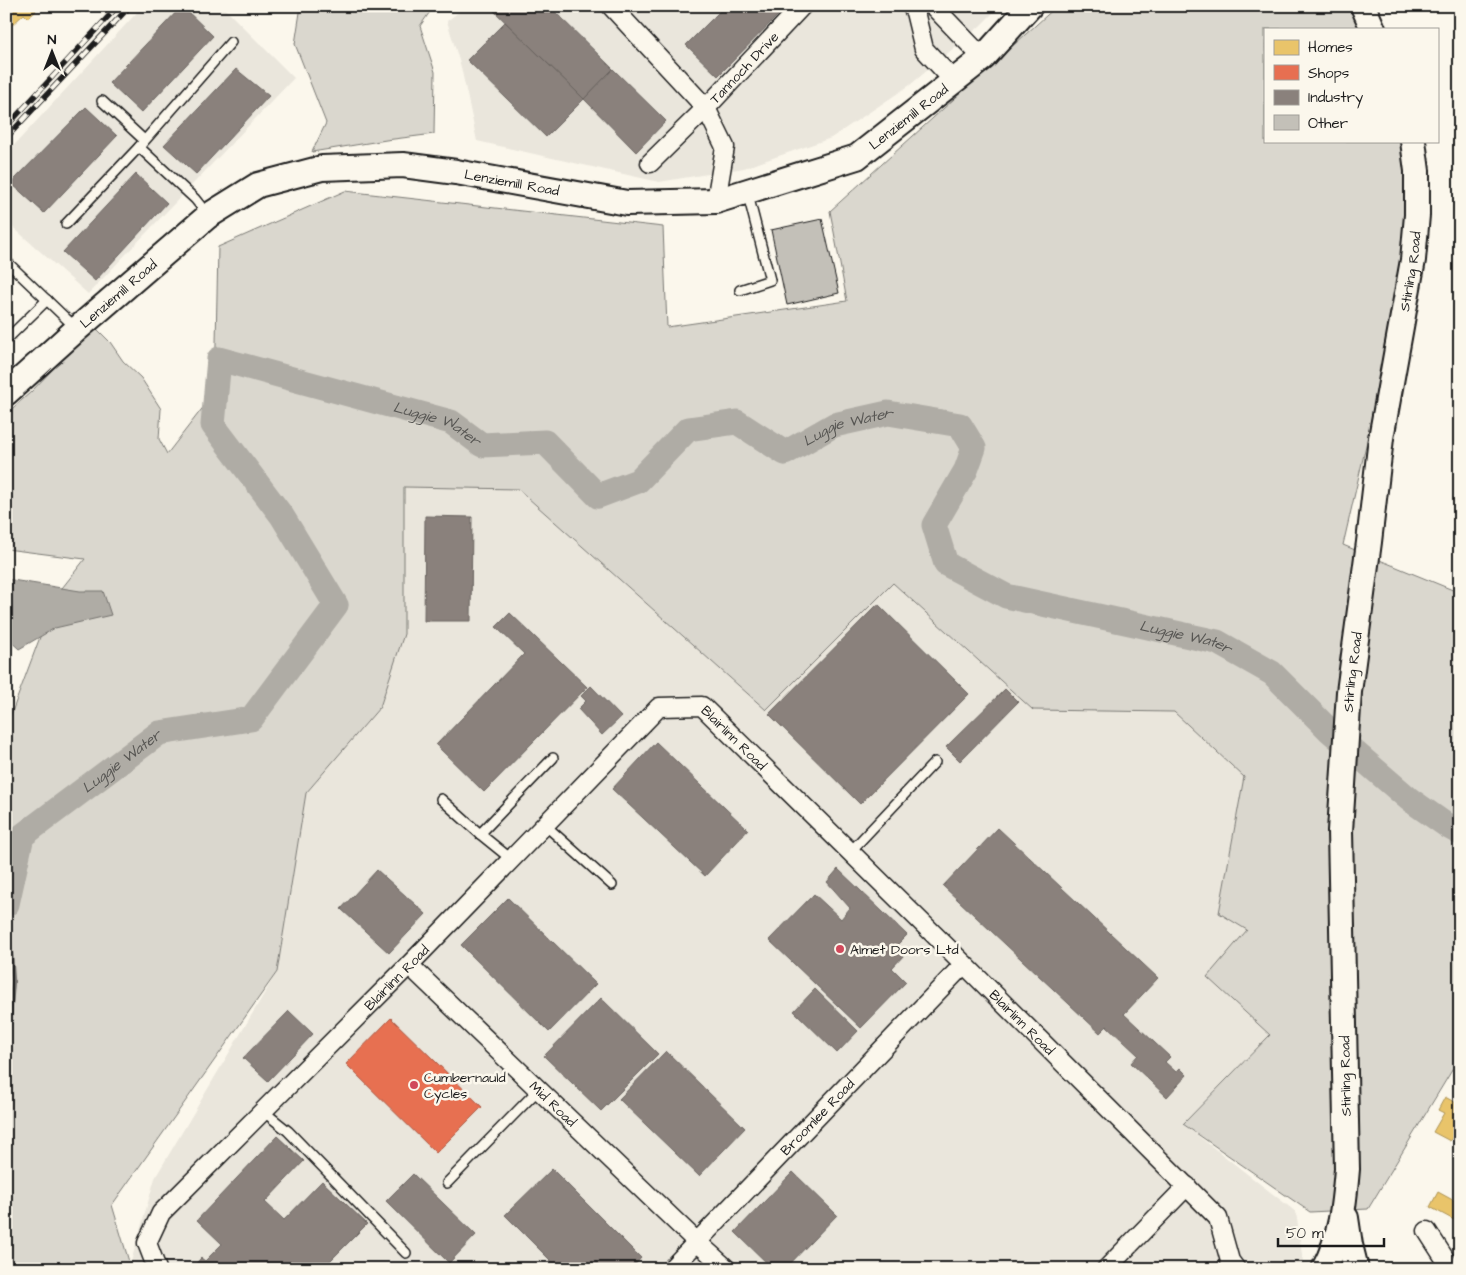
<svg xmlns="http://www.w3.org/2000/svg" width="1466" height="1275" viewBox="0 0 1466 1275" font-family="'Architects Daughter',sans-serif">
<rect width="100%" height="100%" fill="#fbf7ec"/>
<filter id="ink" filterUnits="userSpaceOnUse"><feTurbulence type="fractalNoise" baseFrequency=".02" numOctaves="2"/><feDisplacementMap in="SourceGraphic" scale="10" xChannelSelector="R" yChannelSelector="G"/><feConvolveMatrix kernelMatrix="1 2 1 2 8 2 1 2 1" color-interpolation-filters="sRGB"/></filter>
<g filter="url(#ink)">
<g fill="#eae6dc">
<path d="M143,6h79l72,72 -206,216 -82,-73v-67z"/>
<path d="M467,6h533l-20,20 -70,59 -79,53 -87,30 -85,14 -182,-41 -16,-74 -14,-46z"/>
<path d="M404,487l114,2 248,221 127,-127 140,127 141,2 70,65 -25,136 28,17 23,105 -87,89 113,88 8,57h-1169l-5,-4 25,-87 122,-206 29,-179 74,-86 24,-74z"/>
</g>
<g fill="#dad7ce" stroke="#7b7a75">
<path d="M301,6h133l-14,20 15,46 -1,62 -48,6 -74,12 14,-29 -31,-79z"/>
<path d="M1057,6h290l17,23h-99v112h141l7,79 -34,169 -36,156 117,48v464l-92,152 -58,3 -127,-88 87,-89 -63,-58 40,-47 -28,-17 25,-136 -70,-65 -141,-2 -140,-127 -127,127 -248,-221 -114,-2v147l-24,73 -74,86 -29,179 -165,233 18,60 5,4h-129v-541l49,-131 30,-38 -79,-10v-135l25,-22 63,-66 16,16 13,19 18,17 20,31 -2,30 8,15 48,-62 3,-145 127,-56 318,36 4,100 180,-26 -17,-90z"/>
</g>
<path fill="#afaca5" stroke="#74726e" d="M6,579l74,12h23l8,24 -56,13 -36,21 -13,-12z"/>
<g fill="#e9c46a" stroke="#ac9253">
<path d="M6,6h26l4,5 -8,7 -4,-4 -12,11 -6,-7z"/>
<path d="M1445,1097l15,8v31l-5,-3 -5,8 -17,-9 11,-19 -6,-3z"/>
<path d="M1438,1192l22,12v5l-6,11 -24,-13z"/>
</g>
<path fill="#e76f51" stroke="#aa5641" d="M391,1018l91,89 -46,46 -90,-89z"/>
<g fill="#8a817c" stroke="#69635f">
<path d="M182,6l31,30 -72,77 -32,-30z"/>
<path d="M489,6h60l64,63 -29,30z"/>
<path d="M725,6h62l-69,70 -32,-31z"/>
<path d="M505,22l79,77 -38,38 -79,-77z"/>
<path d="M236,69l33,27 -73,78 -32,-29z"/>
<path d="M613,69l53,52 -30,31 -52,-53z"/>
<path d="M86,107l31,29 -73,77 -33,-30z"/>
<path d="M136,174l31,29 -72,78 -32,-29z"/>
<path d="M425,516l47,1 -1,104h-47z"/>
<path d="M878,604l91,90 -109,110 -91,-90z"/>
<path d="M510,613l77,74 -103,105 -48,-47 88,-91 -28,-27z"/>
<path d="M591,686l30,31 -19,18 -24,-26 8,-8 -5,-5z"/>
<path d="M1005,689l13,13 -58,59 -14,-14z"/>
<path d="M656,742l92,88 -43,46 -93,-87z"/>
<path d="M998,828l160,150 -34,36 46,43 -5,5 11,10 4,-4 7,7 -20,22 -36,-34 7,-8 -31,-29 -7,7 -157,-147z"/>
<path d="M838,869l69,66 -10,10 8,9 -13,14 14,14 -45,46 -92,-88 45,-46 27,25 9,-11 -23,-26z"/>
<path d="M377,870l49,44 -37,39 -48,-44z"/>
<path d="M508,898l88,86 -47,48 -88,-87z"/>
<path d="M815,989l43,42 -21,22 -43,-42z"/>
<path d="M601,998l57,56 -57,57 -57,-55z"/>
<path d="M289,1011l24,23 -45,47 -25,-23z"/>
<path d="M666,1051l79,77 -46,48 -80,-77z"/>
<path d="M277,1136l27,25 -39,41 19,18 38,-39 45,43 -38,38 7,7h-141l-2,-2 8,-9 4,3 17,-17 -25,-24z"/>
<path d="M552,1169l89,89 -10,11h-72l-54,-54z"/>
<path d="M793,1172l44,43 -52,54h-12l-38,-37z"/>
<path d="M413,1174l63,61 -27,28 -63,-62z"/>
</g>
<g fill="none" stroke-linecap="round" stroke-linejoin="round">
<path stroke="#74726e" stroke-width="4.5" d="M6,1052l1,-2 6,-69 -6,-77"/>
<path stroke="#afaca5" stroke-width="25" id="s1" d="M7,904l15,-68 137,-103 92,-14 85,-114 -54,-89 -69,-91 6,-66 232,63 31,23 63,-3 53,54 40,-15 50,-52 49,-7 48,31 49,-28 54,-12 72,12 14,23 -8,22 -32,55 12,39 60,32 211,46 55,31 57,57 80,69 40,28 11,6"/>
</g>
<path fill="#c3c0b8" stroke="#1c1c1c" d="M822,219l17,74 -52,12 -16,-75z"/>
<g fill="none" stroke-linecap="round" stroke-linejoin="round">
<defs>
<g id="service">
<path d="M102,101l42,39"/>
<path d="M139,147l56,52 13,16"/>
<path d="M66,224l73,-77 92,-105"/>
<path d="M6,261l70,67"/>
<path d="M740,290l30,-10 -23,-89"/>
<path d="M6,340l41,-40"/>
<path d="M441,799l39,35 31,25"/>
<path d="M545,825l67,60"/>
<path d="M480,834l73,-76"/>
<path d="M850,852l85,-90"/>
<path d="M263,1111l25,20 118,122"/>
<path d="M447,1183l91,-93"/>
</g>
<g id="minor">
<path d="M611,6l95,102 19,39 -9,54"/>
<path d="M911,6l4,6 9,37 30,32"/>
<path d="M933,6l50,52"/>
<path id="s2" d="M650,163l56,-55 96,-102"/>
<path id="s3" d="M409,965l288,277 30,27"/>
<path d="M1427,1231l20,31 1,7"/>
<path id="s4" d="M157,1269l-10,-26 14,-30 248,-248 250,-258 43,-1 262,258 254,254 12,43 6,8"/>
<path id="s5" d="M671,1269l293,-305"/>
<path d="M1106,1269l81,-83"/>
</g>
<g id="secondary">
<path d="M1363,6l10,23"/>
<path id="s6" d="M6,393l71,-64 131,-113 50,-31 64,-17 81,-3 53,7 171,31 89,-2 141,-44 126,-99 47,-52"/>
<path d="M1346,1218l4,27 6,24"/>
<path id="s7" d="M1324,1269c17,-32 20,-64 23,-100l-7,-338 9,-139 20,-150 12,-104 32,-178 4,-45v-44l-4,-30"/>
</g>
</defs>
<use href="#service" stroke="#1c1c1c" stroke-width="12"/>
<use href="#minor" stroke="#1c1c1c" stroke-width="21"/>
<use href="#secondary" stroke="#1c1c1c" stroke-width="28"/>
<use href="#service" stroke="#fbf7ec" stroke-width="9"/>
<use href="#minor" stroke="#fbf7ec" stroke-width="18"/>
<use href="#secondary" stroke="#fbf7ec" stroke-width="24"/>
<defs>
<g id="rail">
<path d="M6,127l112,-121"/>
<path d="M6,138l124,-132"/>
</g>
</defs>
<use href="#rail" stroke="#1c1c1c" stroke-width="5.5"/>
<use href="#rail" stroke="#fbf7ec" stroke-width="4" stroke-dasharray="11" stroke-linecap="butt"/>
</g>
</g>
<g fill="#d1495b" stroke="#fbf7ec" stroke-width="2">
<circle cx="840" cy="949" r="5"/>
<circle cx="414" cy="1085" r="5"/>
</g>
<g text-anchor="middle" stroke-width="5" stroke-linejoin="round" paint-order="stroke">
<g font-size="14" fill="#1c1c1c" stroke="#fbf7ec">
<text dy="5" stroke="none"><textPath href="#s2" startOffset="134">Tannoch Drive</textPath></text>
<text dy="5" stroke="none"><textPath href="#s6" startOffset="1004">Lenziemill Road</textPath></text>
<text dy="5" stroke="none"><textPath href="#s6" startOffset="585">Lenziemill Road</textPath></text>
<text dy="5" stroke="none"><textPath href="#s7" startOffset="1006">Stirling Road</textPath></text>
<text dy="5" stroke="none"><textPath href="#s6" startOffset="150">Lenziemill Road</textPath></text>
<text dy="5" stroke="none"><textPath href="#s7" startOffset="601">Stirling Road</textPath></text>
<text dy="5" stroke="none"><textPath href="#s4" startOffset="859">Blairlinn Road</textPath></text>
<text dy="5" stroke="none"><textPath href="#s4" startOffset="394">Blairlinn Road</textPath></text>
<text dy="5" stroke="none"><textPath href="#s4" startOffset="1264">Blairlinn Road</textPath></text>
<text transform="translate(1345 1076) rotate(-91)" y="5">Stirling Road</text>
<text dy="5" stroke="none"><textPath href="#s3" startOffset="200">Mid Road</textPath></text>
<text dy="5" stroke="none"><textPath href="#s5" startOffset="211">Broomlee Road</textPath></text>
</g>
<g font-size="14" fill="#1c1c1c" stroke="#fbf7ec" text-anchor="start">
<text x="850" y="954">Almet Doors Ltd</text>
<text x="424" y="1082">Cumbernauld<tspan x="424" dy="16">Cycles</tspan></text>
</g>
<g font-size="15" font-style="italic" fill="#575653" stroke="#fbf7ec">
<text dy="5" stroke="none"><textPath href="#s1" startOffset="989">Luggie Water</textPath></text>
<text dy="5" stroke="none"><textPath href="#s1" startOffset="1469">Luggie Water</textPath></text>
<text dy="5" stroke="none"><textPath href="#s1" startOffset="1992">Luggie Water</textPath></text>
<text dy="5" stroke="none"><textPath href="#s1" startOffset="194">Luggie Water</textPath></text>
</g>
</g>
<rect width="1466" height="1275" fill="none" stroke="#fbf7ec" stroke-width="25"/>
<rect x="12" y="12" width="1441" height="1250" fill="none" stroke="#1c1c1c" stroke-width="2" filter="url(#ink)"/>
<rect x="1264" y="28" width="175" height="115" fill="#fbf7ec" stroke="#a29f99"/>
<rect x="1274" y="40" width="25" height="15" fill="#e9c46a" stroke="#a29f99"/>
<text x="1308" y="52" font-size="15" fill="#1c1c1c">Homes</text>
<rect x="1274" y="65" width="25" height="15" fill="#e76f51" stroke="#a29f99"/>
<text x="1308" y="78" font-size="15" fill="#1c1c1c">Shops</text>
<rect x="1274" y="90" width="25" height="15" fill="#8a817c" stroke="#a29f99"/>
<text x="1308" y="102" font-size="15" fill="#1c1c1c">Industry</text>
<rect x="1274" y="115" width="25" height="15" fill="#c3c0b8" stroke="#a29f99"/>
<text x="1308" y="128" font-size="15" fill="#1c1c1c">Other</text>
<g transform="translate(52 52)" stroke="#fbf7ec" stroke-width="4" paint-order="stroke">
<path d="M0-4L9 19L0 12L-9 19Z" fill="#1c1c1c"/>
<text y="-8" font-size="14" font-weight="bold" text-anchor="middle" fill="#1c1c1c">N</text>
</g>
<path d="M1278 1238v8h106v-8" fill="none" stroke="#1c1c1c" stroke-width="2.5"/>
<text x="1286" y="1238" font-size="15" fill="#1c1c1c" stroke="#fbf7ec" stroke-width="4" paint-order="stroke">50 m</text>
</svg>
